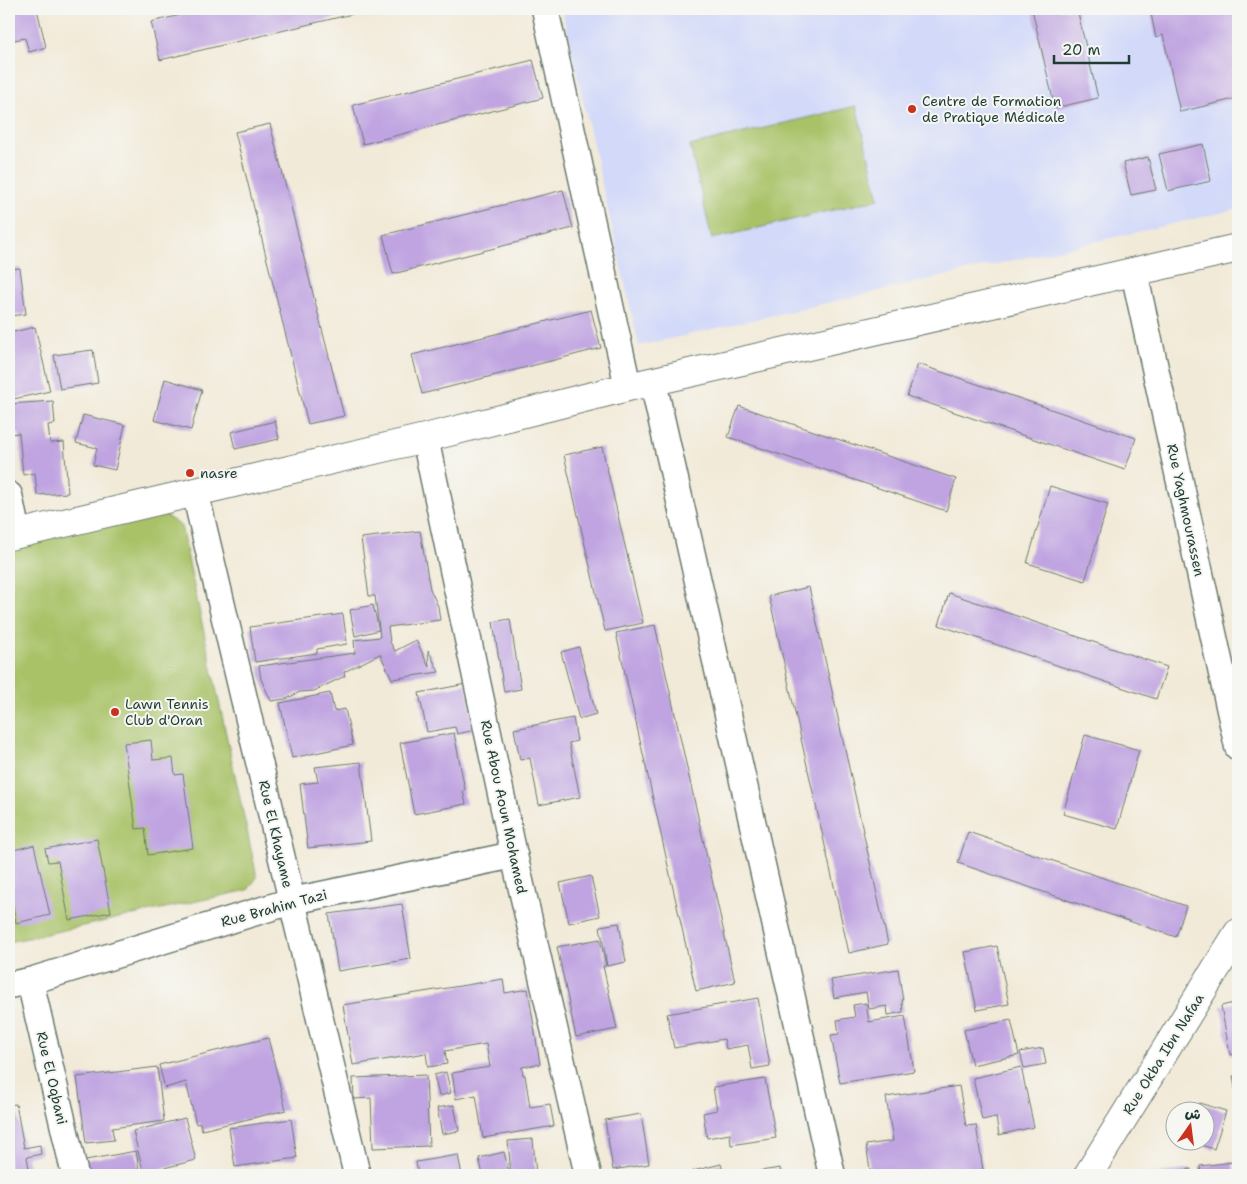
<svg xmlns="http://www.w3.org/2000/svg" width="1247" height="1184" viewBox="0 0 1247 1184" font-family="'Shantell Sans','Playpen Sans Arabic',sans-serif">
<rect width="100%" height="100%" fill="#f6f6f2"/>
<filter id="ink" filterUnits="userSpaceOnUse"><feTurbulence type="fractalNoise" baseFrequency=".02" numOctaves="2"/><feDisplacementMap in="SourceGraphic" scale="10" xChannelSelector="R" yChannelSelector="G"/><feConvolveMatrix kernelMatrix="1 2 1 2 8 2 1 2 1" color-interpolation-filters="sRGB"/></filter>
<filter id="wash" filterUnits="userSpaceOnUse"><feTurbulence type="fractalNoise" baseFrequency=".0096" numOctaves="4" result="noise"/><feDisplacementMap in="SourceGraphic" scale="20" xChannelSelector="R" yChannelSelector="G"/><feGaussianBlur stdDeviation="1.12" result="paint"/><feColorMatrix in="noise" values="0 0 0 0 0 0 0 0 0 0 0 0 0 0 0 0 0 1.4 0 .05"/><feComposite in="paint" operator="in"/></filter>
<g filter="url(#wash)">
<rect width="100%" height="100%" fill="#f2ead8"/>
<path fill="#d2d9f9" d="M562,9h676v200l-599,137z"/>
<g fill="#a9c268" stroke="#64804e">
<path d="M856,106l23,93 -167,40 -22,-93z"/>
<path d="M159,511l22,15 76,351 -9,13 -239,52v-395z"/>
</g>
<g id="blocks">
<g fill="#c0a4e1">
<path d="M29,9h8l9,38 -17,5 -4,-14 -16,3v-28z"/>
<path d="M206,9h167l-213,51 -9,-38z"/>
<path d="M1032,9h45l21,89 -43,10z"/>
<path d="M1150,9h88v89l-58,14 -17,-77 -7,3z"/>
<path d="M533,60l10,38 -180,46 -10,-39z"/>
<path d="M270,124l74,292 -36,8 -73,-292z"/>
<path d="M1203,144l8,37 -43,10 -9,-37z"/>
<path d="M1148,157l8,33 -25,5 -8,-32z"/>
<path d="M563,190l10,38 -180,46 -10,-39z"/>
<path d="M20,268l6,46 -17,2v-47z"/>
<path d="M591,310l10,38 -179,46 -10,-39z"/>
<path d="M35,327l15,64 -41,9v-67z"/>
<path d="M93,350l5,33 -38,6 -6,-34z"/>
<path d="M918,364l218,74 -11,32 -218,-74z"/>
<path d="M165,379l37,11 -11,40 -37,-10z"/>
<path d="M53,401l2,23 -7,1 2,18 14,-1 4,51 -31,2 -2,-22 -12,2 -4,-42 -10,1v-30z"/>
<path d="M739,406l217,73 -10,32 -218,-74z"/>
<path d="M83,415l42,10 -10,45 -22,-5 4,-17 -21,-5z"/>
<path d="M275,421l4,18 -44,10 -4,-17z"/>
<path d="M602,447l41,176 -38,8 -41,-176z"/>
<path d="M1050,486l58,18 -23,77 -58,-18z"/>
<path d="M420,531l10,58 8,17 2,14 -52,7 2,15 5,9 21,-11 13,27 -1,-17 11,22 -47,7 -12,-25 -36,18 1,4 -31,15 -14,1 -14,7 -15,2 -10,-22 -2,-13 96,-13 -1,-13 26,-3 -5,-41h-6l-8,-58z"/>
<path d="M809,587l79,357 -39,9 -80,-357z"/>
<path d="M949,593l218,74 -11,32 -217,-74z"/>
<path d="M373,605l6,25 -24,6 -5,-26z"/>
<path d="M343,614l4,30 -30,5v4l-62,9 -5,-35z"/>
<path d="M510,619l11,70 -17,3 -11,-70z"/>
<path d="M655,625l80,357 -39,9 -80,-358z"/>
<path d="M579,647l17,67 -17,5 -18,-67z"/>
<path d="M466,684l9,46 -18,4 -2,-7 -28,5 -8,-39z"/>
<path d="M330,693l4,18 11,-2 8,36 -61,13 -12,-55z"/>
<path d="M573,718l4,23 -8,2 11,54 -41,8 -9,-47 -10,2 -6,-31z"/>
<path d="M454,733l11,57 -2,1 3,13 -52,10 -14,-71z"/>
<path d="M1085,735l54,15 -22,79 -54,-15z"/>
<path d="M151,740l2,20 20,-2 2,17 8,-1 10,74 -45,7 -3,-27 -9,1 -12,-86z"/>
<path d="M361,762l10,79 -63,7 -8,-64 18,-2 -3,-15z"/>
<path d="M968,832l218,74 -10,31 -218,-74z"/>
<path d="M97,839l14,73 -42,8 -11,-59 -10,1 -3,-13z"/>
<path d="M34,845l16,70 -34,8 -7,-39v-33z"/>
<path d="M591,876l9,40 -31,7 -9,-40z"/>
<path d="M402,904l9,55 -73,12 -9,-57z"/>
<path d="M619,923l7,39 -19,4 -7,-40z"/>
<path d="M600,939l6,27h-3l14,63 -41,8 -19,-90z"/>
<path d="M997,946l12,58 -32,6 -12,-58z"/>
<path d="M898,969l5,32h-1l1,11 -15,3 -1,-9 -18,3 -3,-17 -32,6 -3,-18z"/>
<path d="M503,979l2,14 23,-4 12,75 -18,3 1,8h2l5,32 20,-3 4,22 -71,12 -7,-43 -20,4 -4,-26 38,-6 -4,-23 -41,7 2,13 -19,3 -2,-14 -73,12 -10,-60z"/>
<path d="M758,998l12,68 -18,3 -4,-24 -22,4 -2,-10 -50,9 -7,-34z"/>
<path d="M1238,1002v51l-8,2 -9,-49z"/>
<path d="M866,1003l3,19 36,-6 9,55 -74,12 -9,-48 8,-1 -2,-14 18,-3 -2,-12z"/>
<path d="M1011,1020l8,35 -47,10 -8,-35z"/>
<path d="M268,1038l18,72 -84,20 -2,-7 -4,1 -10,-42 -21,6 -6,-23z"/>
<path d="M1043,1048l3,16 -22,4 -4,-16z"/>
<path d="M157,1067l7,54 -52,7 2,12 -28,3 -9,-66z"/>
<path d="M1021,1067l13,60 -35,8 -3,-18 -14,3 -9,-42z"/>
<path d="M446,1072l5,21 -12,3 -5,-21z"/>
<path d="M426,1075l3,71 -56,2 -2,-50 -17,1 -1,-21z"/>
<path d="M1238,1075v25h-1l-4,-24z"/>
<path d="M765,1079l11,59 -45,7 -1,-11 -23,4 -4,-25 14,-3 -4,-23z"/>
<path d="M959,1086l7,40 10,-1 7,45 -32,5h-80l-5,-30 27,-4 -7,-44z"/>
<path d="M1199,1103l27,8 -12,38 -23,-7h13v-30h-7z"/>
<path d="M16,1104l8,44 16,-3 1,9 -14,3 3,18h-21v-70z"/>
<path d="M454,1105l5,26 -17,3 -5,-26z"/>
<path d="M641,1114l8,50 -36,6 -8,-50z"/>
<path d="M185,1118l11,42 -36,9 1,6h-17l-11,-44z"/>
<path d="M291,1119l6,39 -62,9 -6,-39z"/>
<path d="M533,1139l3,36h-25l-3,-34z"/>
<path d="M136,1151l4,24h-57l-3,-14z"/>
<path d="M504,1152l6,23h-27l-4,-17z"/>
<path d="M458,1155l4,20h-44l-2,-13z"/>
<path d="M1233,1162l1,13h-33l-1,-9z"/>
<path d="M721,1164l3,11h-30l-1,-4z"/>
<path d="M780,1168l1,7h-40v-1z"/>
<path d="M1191,1169v6h-41v-1z"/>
</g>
</g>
</g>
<g filter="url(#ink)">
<use href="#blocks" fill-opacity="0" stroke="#697a6d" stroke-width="1"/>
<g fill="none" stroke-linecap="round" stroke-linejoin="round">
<defs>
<g id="minor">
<path d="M545,9l83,378"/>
<path d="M1134,272l104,475"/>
<path d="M653,382l179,793"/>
<path d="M425,438l89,417 74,320"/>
<path d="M195,492l162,683"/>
<path d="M9,495l8,39"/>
<path d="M30,981l45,194"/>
<path d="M9,985l21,-4 262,-80 222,-46"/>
</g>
<g id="tertiary">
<path d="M9,536l416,-98 203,-51 610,-139"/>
<path d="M1088,1175l150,-242"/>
</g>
</defs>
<use href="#minor" stroke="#697a6d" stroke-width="29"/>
<use href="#tertiary" stroke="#697a6d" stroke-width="30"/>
<use href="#minor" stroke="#fff" stroke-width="26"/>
<use href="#tertiary" stroke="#fff" stroke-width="28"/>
</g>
</g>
<g fill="#c8321e" stroke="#f6f6f2" stroke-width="2">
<circle cx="912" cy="109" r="5"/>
<circle cx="190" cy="473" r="5"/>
<circle cx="115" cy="712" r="5"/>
</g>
<g text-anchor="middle" stroke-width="4" stroke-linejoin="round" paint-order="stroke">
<g font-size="14" fill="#1f3d34" stroke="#f6f6f2" text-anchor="start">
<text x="922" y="106">Centre de Formation<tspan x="922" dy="16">de Pratique Médicale</tspan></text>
<text x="200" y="478">nasre</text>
<text x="125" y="709">Lawn Tennis<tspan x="125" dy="16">Club d'Oran</tspan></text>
</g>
<g font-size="14" fill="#1f3d34" stroke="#f6f6f2">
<text transform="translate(1186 510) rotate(78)" y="5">Rue Yaghmourassen</text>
<text transform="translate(504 807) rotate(78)" y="5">Rue Abou Aoun Mohamed</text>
<text transform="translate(276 834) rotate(77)" y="5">Rue El Khayame</text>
<text transform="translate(274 908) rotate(-15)" y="5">Rue Brahim Tazi</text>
<text transform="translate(1163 1054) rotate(-58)" y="5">Rue Okba Ibn Nafaa</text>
<text transform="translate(52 1078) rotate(77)" y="5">Rue El Oqbani</text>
</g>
</g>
<rect width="1247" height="1184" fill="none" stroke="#f6f6f2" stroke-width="30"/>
<g transform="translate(1190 1126) rotate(14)"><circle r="24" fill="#f6f6f2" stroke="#a0aca6"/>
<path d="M0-4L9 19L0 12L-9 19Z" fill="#c8321e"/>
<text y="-8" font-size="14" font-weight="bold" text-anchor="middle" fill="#1f3d34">ش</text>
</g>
<path d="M1054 55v8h75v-8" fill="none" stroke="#1f3d34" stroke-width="2.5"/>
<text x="1062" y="55" font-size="15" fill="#1f3d34" stroke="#f6f6f2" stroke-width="4" paint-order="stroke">20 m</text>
</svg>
